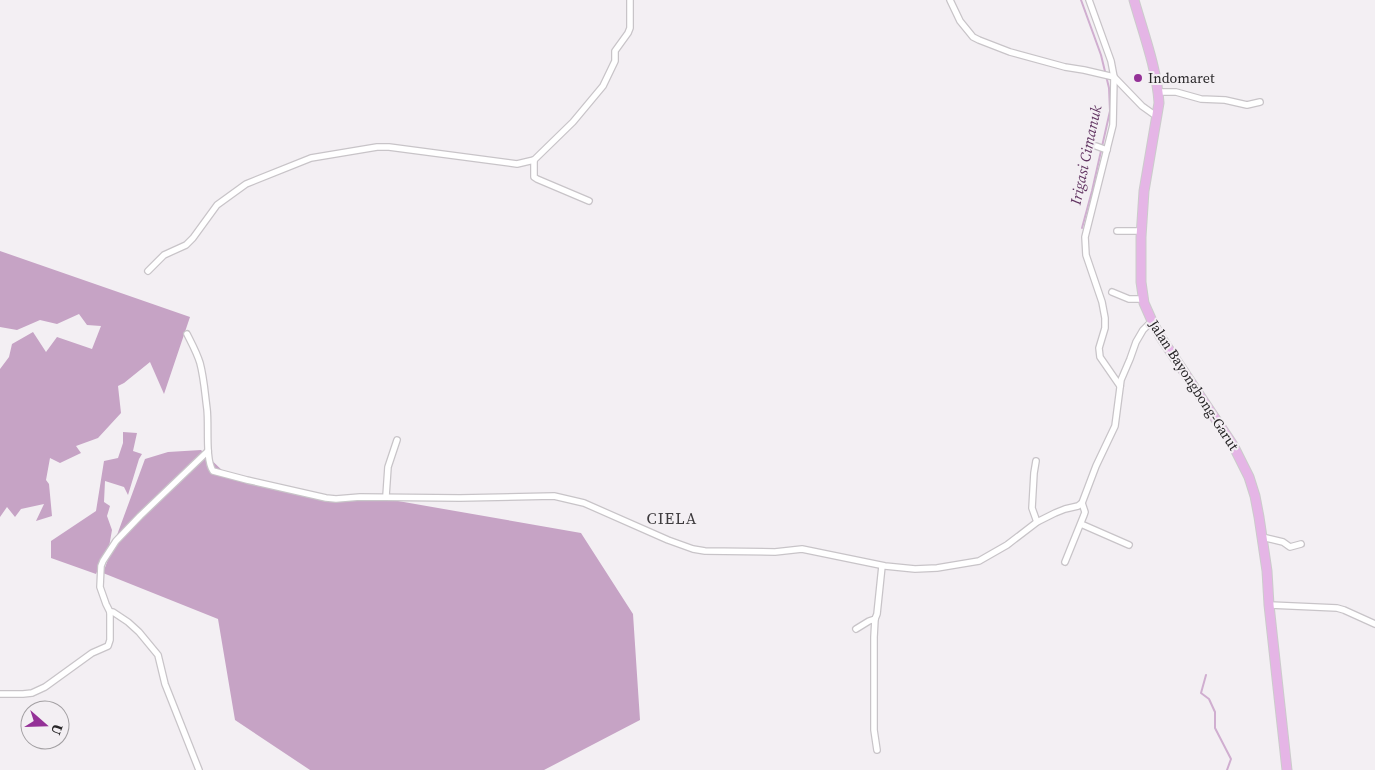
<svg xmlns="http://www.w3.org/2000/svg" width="1375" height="770" viewBox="0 0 1375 770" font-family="'Source Serif 4',serif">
<rect width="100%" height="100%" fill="#f3eff3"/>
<g fill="#c6a3c5">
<path d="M0,251l190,66 -26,77 -14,-32 -26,21 -6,3 3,27 -23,25 -22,8 5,7 -21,10 -10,-5 -4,22 3,4 3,32 -16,5 8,-17 -23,5 -6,8 -8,-10 -7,10v-148l9,-12 3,-13 21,-12 13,20 11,-15 35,12 9,-23 -14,-1 -8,-11 -22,10 -17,-4 -23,10 -17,-3z"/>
<path d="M123,432l14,1 -4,18 9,3 -3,5 -11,36 -4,-8 -19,-6 -1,21 6,4 -3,10 5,14 -3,17 -13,27 -45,-16v-17l45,-30 8,-50 14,-3 5,-15z"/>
<path d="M201,450l26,25 109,24 62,2 183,32 52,81 7,106 -96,50h-234l-75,-50 -17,-101 -115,-46 42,-114 23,-7z"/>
</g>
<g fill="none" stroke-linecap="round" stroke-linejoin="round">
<g stroke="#d0aed0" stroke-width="2">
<path d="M1081,0l20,55 8,33 1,23 -18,80 -10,37"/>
<path d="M1206,675l-5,18 8,6 6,13v16l16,31 -4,11"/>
</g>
<defs>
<g id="minor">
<path d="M950,0l10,21 13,16 6,3 31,12 55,15 19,3 30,7 28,29 14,10"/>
<path d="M1089,0l22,61 3,16 -1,48 -28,112 1,18 16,47 3,16v10l-6,20 1,9 20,29"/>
<path d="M1158,92h18l25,7 24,1 22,5 13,-3"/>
<path d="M1096,146l11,4"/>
<path d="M534,160v17l3,2 52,22"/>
<path d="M1117,231h24"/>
<path d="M148,271l16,-16 22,-10 7,-7 24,-33 29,-21 65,-26 66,-11h12l128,17 17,-4 39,-38 30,-36 12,-25v-10l13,-18 2,-5v-28"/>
<path d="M1112,292l17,7h14"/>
<path d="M187,334c5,10 10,19 13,29 4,15 5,31 7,46 2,16 -2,51 6,62l34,9 79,18 10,1 24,-2 100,1 94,-2 30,7 84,37 25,9 12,2 70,1 27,-3 83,17 30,3 22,-1 42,-7 28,-16 30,-23 18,-9 10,-4 13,-3 4,-3 14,-37 19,-40 6,-46 9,-21 6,-17 7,-12 9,-9"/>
<path d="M1036,461l-2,12 -2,35 5,14"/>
<path d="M386,496l2,-29 9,-27"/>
<path d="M1081,524l48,21"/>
<path d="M1262,537l21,5 7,5 11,-3"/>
<path d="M1065,562l19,-47 1,-3 -3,-9"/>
<path d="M1269,605l68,3 7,2 31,14"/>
<path d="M110,612h3l15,10 11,10 19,23 7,29 34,86"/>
<path d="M875,619l-1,18v93l3,20"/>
<path d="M856,629l13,-8 6,-2 2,-5 5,-48"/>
<path d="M0,694h23l9,-1 13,-6 47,-34 16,-7 2,-6v-28l-4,-8 -6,-17 1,-21 2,-5 13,-20 24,-25 68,-65"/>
</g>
<path id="primary" d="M1134,0c9,32 23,69 25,103l-15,88 -3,46v45l3,21 8,18 8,15 73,109 16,32 6,19 4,21 8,54 2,34 18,165"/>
</defs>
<use href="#minor" stroke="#c8c4c8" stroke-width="8"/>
<use href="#primary" stroke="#cbcbcb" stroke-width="11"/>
<use href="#minor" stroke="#fff" stroke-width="5.5"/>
<use href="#primary" stroke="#e5b5e6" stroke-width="9"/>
</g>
<circle fill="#943197" stroke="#f3eff3" stroke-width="2" cx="1138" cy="78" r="5"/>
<g text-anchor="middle" stroke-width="4" stroke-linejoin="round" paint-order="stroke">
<g font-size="14" fill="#282628" stroke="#f3eff3" text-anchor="start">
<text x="1148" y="83">Indomaret</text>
</g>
<g font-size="14" fill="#282628" stroke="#f3eff3">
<text transform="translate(1194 385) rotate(57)" y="5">Jalan Bayongbong-Garut</text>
</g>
<g font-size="15" font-style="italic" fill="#643764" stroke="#f3eff3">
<text transform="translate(1086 155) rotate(-78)" y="5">Irigasi Cimanuk</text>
</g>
<g font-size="16" letter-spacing="1" fill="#3e3b3e" stroke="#f3eff3">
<text x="672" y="524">CIELA</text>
</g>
</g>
<g transform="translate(45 725) rotate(110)"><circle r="24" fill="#f3eff3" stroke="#a29fa2"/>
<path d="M0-4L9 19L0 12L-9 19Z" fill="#943197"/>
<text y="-8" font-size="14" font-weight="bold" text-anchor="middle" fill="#282628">U</text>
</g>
</svg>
